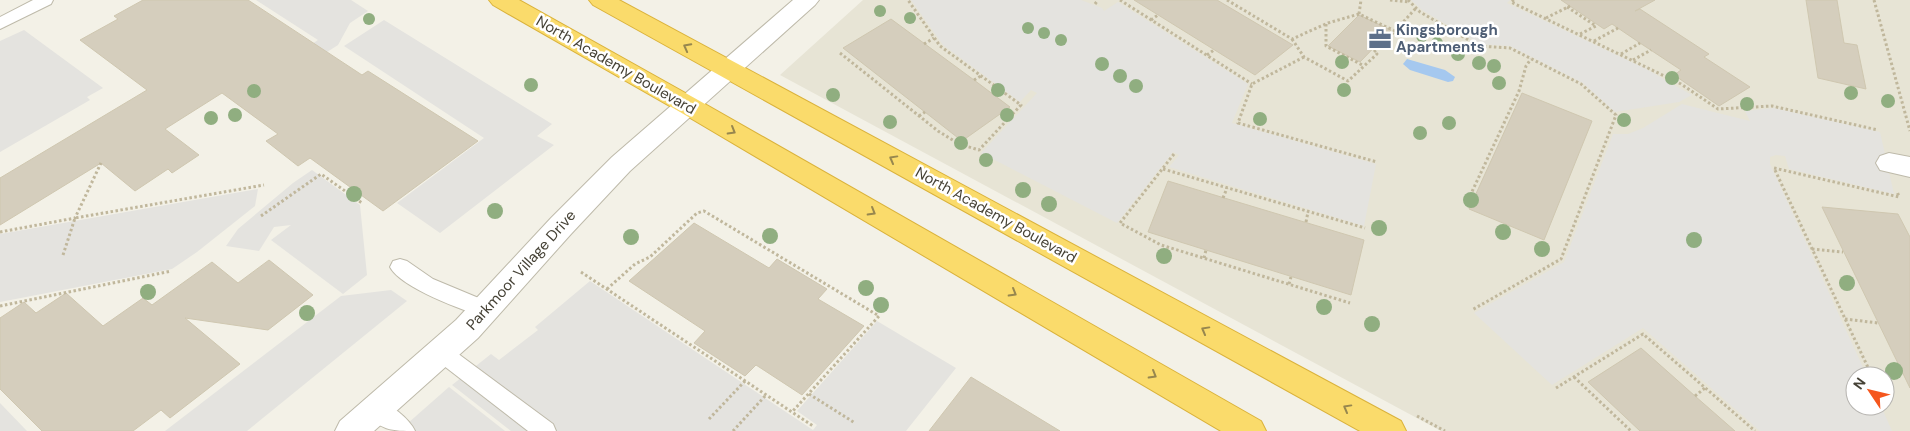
<svg xmlns="http://www.w3.org/2000/svg" width="1910" height="431" viewBox="0 0 1910 431" font-family="'DM Sans',sans-serif">
<rect width="100%" height="100%" fill="#f3f1e7"/>
<path fill="#e7e4d5" fill-rule="evenodd" d="M863,0h1047v431h-469l-661,-356zM1855,376h30v30h-30z"/>
<g fill="#e4e3df">
<path d="M256,0h95l17,11 -18,12 -12,22 -22,14 -13,-9 15,-10z"/>
<path d="M911,0h170l21,8 2,3 14,-9 130,82 -16,39 144,41 -12,62 -195,-59 10,-12 -6,-3 -56,71 -136,-70 56,-60 -6,-3 -11,12 -77,-57z"/>
<path d="M1411,0h99l-3,3 141,67 44,25 -13,7 -64,10 -32,-29 -73,-37 -31,-2 -57,-34z"/>
<path d="M384,20l168,104 -15,12 17,9 -114,88 -43,-30 87,-65 -140,-92z"/>
<path d="M24,30l79,58 -16,9 3,3 -90,52v-111z"/>
<path d="M1682,104l68,17 -5,-10 29,-3 106,24 14,62 -105,-25 -4,-13 -9,-1 -6,2v7l97,212h-12v30h26l11,25h-132l-117,-103 -91,57 -78,-72 90,-51 49,-128h15l15,-6z"/>
<path d="M312,170l48,35 7,70 -24,19 -72,-54 20,-15 -17,2 -15,24 -33,-5 12,-17 55,-46z"/>
<path d="M258,189l-3,17 -58,46 -25,17 -172,33v-68z"/>
<path d="M590,281l223,149 4,-5 -20,-14 80,-90 79,47 -50,63h-395l-59,-46 39,-31 8,6 39,-30 -3,-3z"/>
<path d="M391,290l16,11 -160,130h-82l176,-135z"/>
<path d="M449,387l56,44h-106z"/>
<path d="M0,403l27,28h-27z"/>
</g>
<path fill="#a5c8ef" d="M1407,59l38,11 10,7 -2,4 -5,1 -38,-12 -7,-6z"/>
<g fill="#d5cebd" stroke="#cfc7b0">
<path d="M143,0h105l114,75 6,-4 110,70 -95,70 -73,-53 -12,8 -32,-25 12,-7 -56,-41 -57,36 34,26 -27,18 -4,-4 -33,22 -34,-28 -101,62v-47l147,-88 -67,-50 38,-21 -4,-3z"/>
<path d="M1134,0h83l76,45 -38,30z"/>
<path d="M1561,0h94l-20,11 5,-2 69,45 -5,3 46,30 -31,19 -45,-31 7,-5 -41,-27 -28,-19 -8,5z"/>
<path d="M1806,0h31l7,43 13,2 9,44 -48,-11z"/>
<path d="M1359,15l32,15 -31,32 -32,-16z"/>
<path d="M891,19l83,61 36,27 -48,34 -119,-93z"/>
<path d="M1522,93l70,28 -48,119 -75,-31z"/>
<path d="M1168,181l196,59 -13,55 -203,-63z"/>
<path d="M1822,207l76,7 12,23v151z"/>
<path d="M694,223l75,45 8,-9 50,30 -9,10 46,27 -62,69 -46,-30 -11,11 -51,-33 11,-12 -76,-50z"/>
<path d="M269,260l44,35 -45,35 -83,-12 55,46 -70,54 -9,-8 -28,21h-91l-42,-42v-71l24,-16 12,11 30,-20 37,33 40,-28 9,7 60,-43 26,21z"/>
<path d="M1641,348l54,48 40,35h-95l-52,-49z"/>
<path d="M971,377l89,54h-131z"/>
</g>
<g fill="none" stroke-linecap="round" stroke-linejoin="round">
<defs>
<g id="lane">
<path d="M33,0h20l-2,4 -51,25v-12z"/>
<path d="M400,259l7,2 26,18 60,25 3,6 -3,6 -7,2c-23,-8 -85,-30 -96,-51l3,-6z"/>
<path d="M442,344l7,3 104,77 3,7h-28l-93,-72 -3,-6 3,-6z"/>
<path d="M377,399c13,5 32,19 38,32 -22,0 -38,0 -49,-22l3,-7z"/>
</g>
<g id="street">
<path d="M793,0h26l-4,5 -185,166 -59,63 -93,104 -104,93h-39l5,-10 116,-101 95,-102 61,-61z"/>
<path d="M1889,153l21,4v20l-30,-7 -4,-7 4,-7z"/>
</g>
<g id="highway">
<path d="M489,0h30l179,100 563,321 5,10h-45l-541,-319 -187,-107z"/>
<path d="M589,0h30l782,421 5,10h-46l-767,-426z"/>
</g>
</defs>
<use href="#lane" stroke="#bebaaa" stroke-width="2"/>
<use href="#street" stroke="#bebaaa" stroke-width="2"/>
<use href="#highway" stroke="#dab23b" stroke-width="2"/>
<g stroke="#c0b79c" stroke-width="3" stroke-dasharray="2.5 2.5" stroke-linecap="butt">
<path d="M1120,0l132,84"/>
<path d="M1227,0l65,39 36,-16 31,-9 36,17 21,-23"/>
<path d="M1390,0l19,2"/>
<path d="M1408,0l12,12 59,34 31,2 71,36 35,31 -55,144 -89,51"/>
<path d="M1514,0l-3,2 170,82 37,25 54,-3 106,24"/>
<path d="M1874,0l36,131"/>
<path d="M1095,4l3,-4"/>
<path d="M1567,7l29,19 -16,8"/>
<path d="M1359,14l2,-14"/>
<path d="M1546,18l24,-12"/>
<path d="M1151,20l7,-5"/>
<path d="M1326,24v22l38,20"/>
<path d="M1292,39l12,18 44,24 29,-27 -3,-2 21,-21"/>
<path d="M1594,41l24,-13"/>
<path d="M924,44l10,-6"/>
<path d="M840,53l98,78 21,13 20,6 42,-45 -81,-59 -32,-46"/>
<path d="M1621,54l19,-11"/>
<path d="M1207,55l7,-5"/>
<path d="M1304,57l-52,27 -14,39 139,39"/>
<path d="M1633,60l18,-10"/>
<path d="M974,80l7,-4"/>
<path d="M919,116l6,-4"/>
<path d="M1174,154l-54,69 41,22 189,58"/>
<path d="M1163,169l202,59"/>
<path d="M1470,196l49,-105 7,-25 5,-7"/>
<path d="M1223,198l4,-10"/>
<path d="M261,216l60,-42 41,29"/>
<path d="M1306,222l2,-10"/>
<path d="M0,232l75,-14 26,-55"/>
<path d="M1812,249l31,3"/>
<path d="M63,255l12,-37 189,-33"/>
<path d="M1204,258l2,-8"/>
<path d="M581,272l232,154"/>
<path d="M1289,284l2,-7"/>
<path d="M607,289l28,-25 15,-7 47,-44 7,-2 175,105 -87,96"/>
<path d="M0,306l171,-35"/>
<path d="M1845,319l33,4"/>
<path d="M1872,376l-98,-208 125,29 -2,-6"/>
<path d="M1574,377l57,54"/>
<path d="M1556,388l87,-54 112,97"/>
<path d="M809,394l46,29"/>
<path d="M1695,396l10,-8"/>
<path d="M1417,416l28,15"/>
<path d="M709,419l36,-38"/>
<path d="M733,431l33,-36"/>
</g>
<use href="#lane" fill="#fff" fill-rule="evenodd"/>
<use href="#street" fill="#fff" fill-rule="evenodd"/>
<use href="#highway" fill="#fadb6b" fill-rule="evenodd"/>
</g>
<g fill="#90ae80">
<circle cx="880" cy="11" r="6"/>
<circle cx="910" cy="18" r="6"/>
<circle cx="369" cy="19" r="6"/>
<circle cx="1028" cy="28" r="6"/>
<circle cx="1044" cy="33" r="6"/>
<circle cx="1422" cy="36" r="6"/>
<circle cx="1061" cy="40" r="6"/>
<circle cx="1437" cy="43" r="6"/>
<circle cx="1458" cy="54" r="7"/>
<circle cx="1342" cy="62" r="7"/>
<circle cx="1479" cy="63" r="7"/>
<circle cx="1102" cy="64" r="7"/>
<circle cx="1494" cy="66" r="7"/>
<circle cx="1120" cy="76" r="7"/>
<circle cx="1672" cy="78" r="7"/>
<circle cx="1499" cy="83" r="7"/>
<circle cx="531" cy="85" r="7"/>
<circle cx="1136" cy="86" r="7"/>
<circle cx="998" cy="90" r="7"/>
<circle cx="1344" cy="90" r="7"/>
<circle cx="254" cy="91" r="7"/>
<circle cx="1851" cy="93" r="7"/>
<circle cx="833" cy="95" r="7"/>
<circle cx="1888" cy="101" r="7"/>
<circle cx="1747" cy="104" r="7"/>
<circle cx="235" cy="115" r="7"/>
<circle cx="1007" cy="115" r="7"/>
<circle cx="211" cy="118" r="7"/>
<circle cx="1260" cy="119" r="7"/>
<circle cx="1624" cy="120" r="7"/>
<circle cx="890" cy="122" r="7"/>
<circle cx="1449" cy="123" r="7"/>
<circle cx="1420" cy="133" r="7"/>
<circle cx="961" cy="143" r="7"/>
<circle cx="986" cy="160" r="7"/>
<circle cx="1023" cy="190" r="8"/>
<circle cx="354" cy="194" r="8"/>
<circle cx="1471" cy="200" r="8"/>
<circle cx="1049" cy="204" r="8"/>
<circle cx="495" cy="211" r="8"/>
<circle cx="1379" cy="228" r="8"/>
<circle cx="1503" cy="232" r="8"/>
<circle cx="770" cy="236" r="8"/>
<circle cx="631" cy="237" r="8"/>
<circle cx="1694" cy="240" r="8"/>
<circle cx="1542" cy="249" r="8"/>
<circle cx="1164" cy="256" r="8"/>
<circle cx="1847" cy="283" r="8"/>
<circle cx="866" cy="288" r="8"/>
<circle cx="148" cy="292" r="8"/>
<circle cx="881" cy="305" r="8"/>
<circle cx="1324" cy="307" r="8"/>
<circle cx="307" cy="313" r="8"/>
<circle cx="1372" cy="324" r="8"/>
<circle cx="1894" cy="371" r="9"/>
</g>
<defs><path id="oneway-chevron" d="M-2-3.5L2.5 0L-2 3.5" fill="none" stroke-width="1.6" stroke-linecap="round" stroke-linejoin="round" transform="scale(1.25)"/></defs>
<g stroke="#97874e">
<use href="#oneway-chevron" transform="translate(687 47) rotate(-152)"/>
<use href="#oneway-chevron" transform="translate(732 131) rotate(30)"/>
<use href="#oneway-chevron" transform="translate(893 159) rotate(-151)"/>
<use href="#oneway-chevron" transform="translate(872 212) rotate(30)"/>
<use href="#oneway-chevron" transform="translate(1013 293) rotate(30)"/>
<use href="#oneway-chevron" transform="translate(1205 330) rotate(-151)"/>
<use href="#oneway-chevron" transform="translate(1153 375) rotate(30)"/>
<use href="#oneway-chevron" transform="translate(1347 408) rotate(-151)"/>
</g>
<defs>
<symbol id="office-bare" viewBox="-9 -9 18 18"><path d="M-6-3h4V-5.5h4V-3h4V5H-6ZM-1-4.5V-3h2v-1.5ZM-6 0V1H6V0Z" fill="#5c6f8a" stroke="#fff" stroke-width="2.5" paint-order="stroke"/></symbol>
</defs>
<g fill-rule="evenodd">
<use href="#office-bare" x="1364" y="23" width="32" height="32"/>
</g>
<g text-anchor="middle" stroke-width="5" stroke-linejoin="round" paint-order="stroke">
<g font-size="15" font-weight="bold" fill="#4e5e75" stroke="#fff" text-anchor="start">
<text x="1396" y="35">Kingsborough<tspan x="1396" dy="17">Apartments</tspan></text>
</g>
<g font-size="15" fill="#464236" stroke="#fff">
<text transform="translate(616 65) rotate(30)" y="5">North Academy Boulevard</text>
<text transform="translate(996 215) rotate(29)" y="5">North Academy Boulevard</text>
<text transform="translate(521 270) rotate(-48)" y="5">Parkmoor Village Drive</text>
</g>
</g>
<g transform="translate(1870 391) rotate(305)"><circle r="24" fill="#ffffff" stroke="#b5b3af"/>
<path d="M0-4L9 19L0 12L-9 19Z" fill="#f5561d"/>
<text y="-8" font-size="14" font-weight="bold" text-anchor="middle" fill="#464236">N</text>
</g>
</svg>
